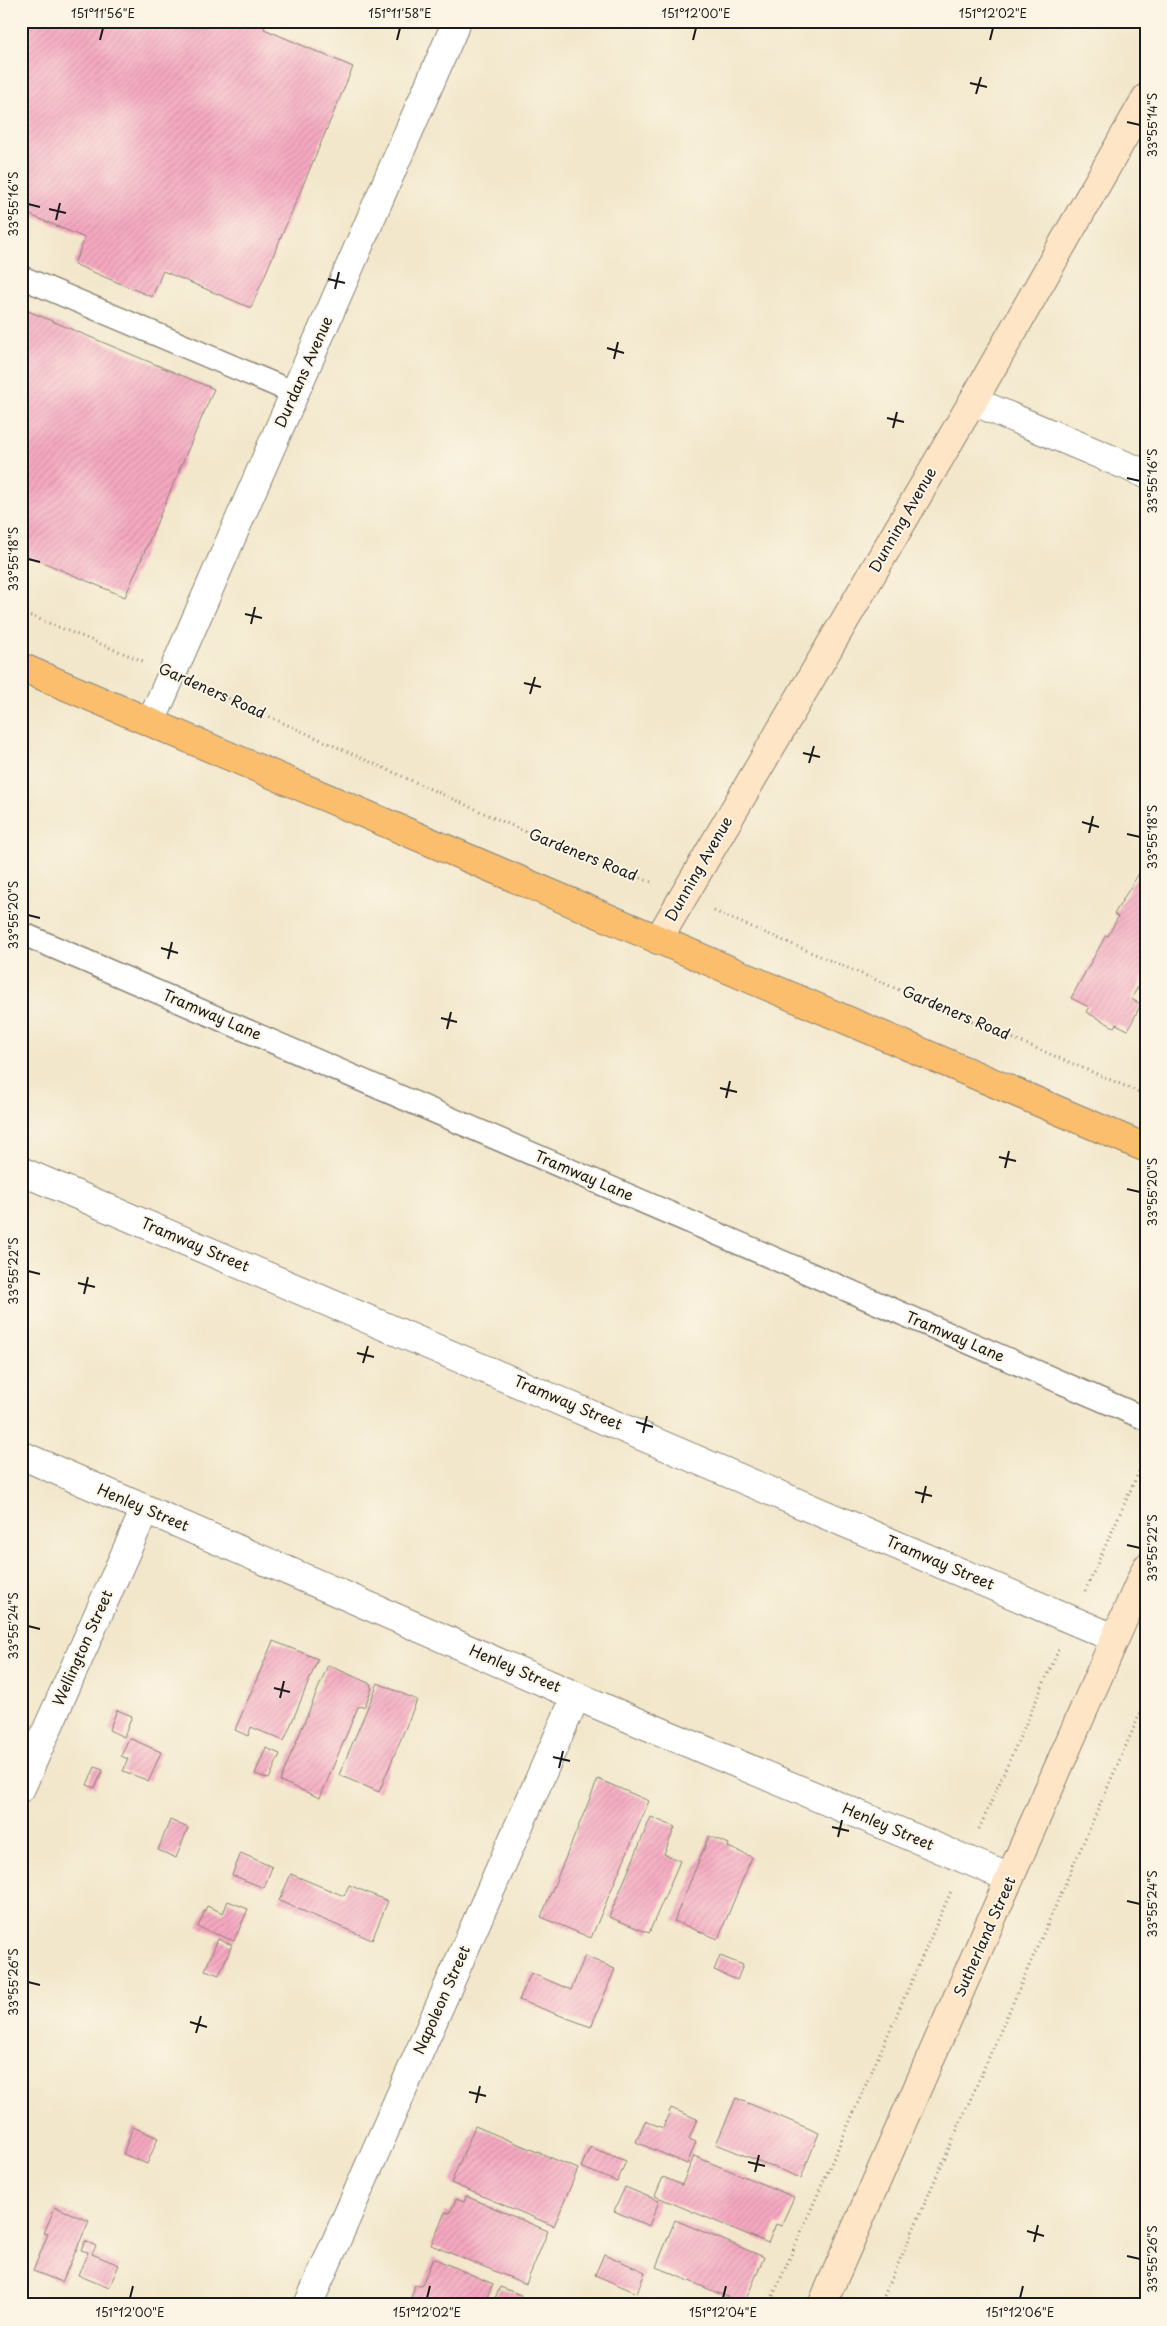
<svg xmlns="http://www.w3.org/2000/svg" width="1167" height="2326" viewBox="0 0 1167 2326" font-family="'Playpen Sans',sans-serif">
<defs>
<pattern id="building-hatch" width="6" height="6" patternUnits="userSpaceOnUse" patternTransform="scale(1.25)"><rect width="6" height="6" fill="#f5a9c1"/><path d="M-1 1l2-2M0 6l6-6M5 7l2-2" fill="none" stroke="#d191a5"/></pattern>
</defs>
<rect width="100%" height="100%" fill="#fcf5e5"/>
<filter id="ink" filterUnits="userSpaceOnUse"><feTurbulence type="fractalNoise" baseFrequency=".02" numOctaves="2"/><feDisplacementMap in="SourceGraphic" scale="10" xChannelSelector="R" yChannelSelector="G"/><feConvolveMatrix kernelMatrix="1 2 1 2 8 2 1 2 1" color-interpolation-filters="sRGB"/></filter>
<filter id="wash" filterUnits="userSpaceOnUse"><feTurbulence type="fractalNoise" baseFrequency=".0096" numOctaves="4" result="noise"/><feDisplacementMap in="SourceGraphic" scale="20" xChannelSelector="R" yChannelSelector="G"/><feGaussianBlur stdDeviation="1.12" result="paint"/><feColorMatrix in="noise" values="0 0 0 0 0 0 0 0 0 0 0 0 0 0 0 0 0 1.4 0 .05"/><feComposite in="paint" operator="in"/></filter>
<g filter="url(#wash)">
<rect width="100%" height="100%" fill="#f2e7cb"/>
<g id="blocks">
<g fill="url(#building-hatch)">
<path d="M21,21h246l-3,8 89,38 -102,241 -88,-37 -11,26 -78,-33 11,-26 -64,-27z"/>
<path d="M21,308l193,81 -89,208 -104,-44z"/>
<path d="M1141,870l5,2v101l-15,26 10,5 -13,26 -12,-6 -2,3 -28,-15 3,-5 -18,-9 35,-63 2,1 10,-19 -4,-3z"/>
<path d="M273,1641l45,18 -34,82 -33,-14 -3,9 -13,-6z"/>
<path d="M328,1665l43,19 -1,2 2,2 -7,18 -7,1 -38,91 -40,-17z"/>
<path d="M378,1683l39,17 -38,92 -40,-17z"/>
<path d="M117,1710l15,6 -8,21 -15,-7z"/>
<path d="M129,1738l32,14 -12,29 -26,-10 5,-12 -7,-3z"/>
<path d="M266,1748l14,6 -11,25 -14,-5z"/>
<path d="M95,1767l8,3 -8,18 -8,-3z"/>
<path d="M598,1779l51,22 -58,137 -50,-21z"/>
<path d="M651,1817l24,10 -11,27 16,7 -31,72 -40,-16z"/>
<path d="M170,1820l18,8 -12,30 -18,-8z"/>
<path d="M709,1836l20,8 -1,3 24,10 -34,82 -44,-18z"/>
<path d="M241,1853l31,14 -8,21 -32,-13z"/>
<path d="M291,1874l53,22 5,-11 39,16 -16,39 -93,-39z"/>
<path d="M228,1901l20,8 -14,32 -36,-14 9,-21 16,7z"/>
<path d="M218,1939l14,6 -13,30 -14,-5z"/>
<path d="M585,1956l30,13 -24,58 -72,-27 12,-27 40,17z"/>
<path d="M720,1956l23,9 -6,15 -23,-10z"/>
<path d="M736,2098l83,35 -18,45 -85,-34z"/>
<path d="M671,2108l26,11 -8,20 7,3 -9,22 -51,-22 9,-21 18,7z"/>
<path d="M475,2126l103,43 -24,57 -103,-43z"/>
<path d="M133,2127l25,11 -11,26 -24,-10z"/>
<path d="M590,2147l36,14 -9,21 -36,-15z"/>
<path d="M694,2156l100,41 -13,29 -5,-2 -8,19 -113,-47 8,-19 19,8z"/>
<path d="M625,2187l34,14 -10,25 -35,-15z"/>
<path d="M466,2196l82,35 -22,53 -95,-39 14,-33 5,1 6,-14 8,3z"/>
<path d="M55,2207l34,14 -27,61 -29,-11 15,-37 -4,-1z"/>
<path d="M675,2220l89,37 -20,47 -88,-37z"/>
<path d="M85,2241l11,5 -4,8 27,11 -10,23 -31,-13 10,-23 -7,-2z"/>
<path d="M604,2254l41,18 -8,21 -42,-18z"/>
<path d="M433,2258l60,26 -9,19 3,2 -78,-1 6,-19h7z"/>
<path d="M500,2287l21,8 -1,3 15,7h-43z"/>
<path d="M21,2300l11,5h-11z"/>
</g>
</g>
</g>
<g filter="url(#ink)">
<use href="#blocks" fill-opacity="0" stroke="#878274" stroke-width="1"/>
<g fill="none" stroke-linecap="round" stroke-linejoin="round">
<defs>
<g id="lane">
<path d="M21,277l274,116"/>
<path d="M21,933l1125,486"/>
</g>
<g id="street">
<path d="M973,401l173,73"/>
<path d="M151,722l306,-701"/>
<path d="M21,1171l1093,467"/>
<path d="M21,1455l555,241 434,182"/>
<path d="M21,1788l124,-279"/>
<path d="M308,2305l268,-609"/>
</g>
<g id="secondary">
<path d="M658,940l315,-539 173,-303"/>
<path d="M822,2305l324,-737"/>
</g>
<path id="primary" d="M21,667l1125,481"/>
</defs>
<use href="#lane" stroke="#878274" stroke-width="25"/>
<use href="#street" stroke="#878274" stroke-width="30"/>
<use href="#secondary" stroke="#878274" stroke-width="30"/>
<use href="#primary" stroke="#878274" stroke-width="30"/>
<g stroke="#878274" stroke-width="3" stroke-dasharray="1 4" stroke-linecap="butt">
<path d="M21,612l122,49"/>
<path d="M201,686l381,171 72,26"/>
<path d="M714,911l432,184"/>
<path d="M1085,1591l61,-135"/>
<path d="M979,1829l80,-180"/>
<path d="M769,2305l183,-416"/>
<path d="M880,2305l266,-605"/>
</g>
<use href="#lane" stroke="#fff" stroke-width="22"/>
<use href="#street" stroke="#fff" stroke-width="28"/>
<use href="#secondary" stroke="#fde5c5" stroke-width="28"/>
<use href="#primary" stroke="#fabe6d" stroke-width="28"/>
</g>
</g>
<path fill="none" stroke="#1c1c1c" stroke-width="2" d="M100,40l3,-12M397,40l3,-12M693,40l3,-12M990,40l3,-12M970,83l17,4M976,94l5,-17M1127,122l13,3M28,204l12,3M49,209l17,4M56,220l4,-17M328,279l17,4M335,289l4,-17M607,348l17,5M614,359l4,-17M887,418l17,4M893,428l4,-16M1127,478l13,3M28,559l12,3M245,614l17,4M251,624l4,-17M524,683l17,4M530,694l5,-17M803,753l17,4M809,763l5,-17M1082,822l17,5M1089,833l4,-17M1127,834l13,3M28,915l12,3M161,948l17,5M168,959l4,-17M441,1018l16,4M447,1029l4,-17M720,1088l17,4M726,1098l4,-17M999,1157l17,4M1005,1168l4,-17M1127,1189l13,3M28,1271l12,3M78,1283l17,4M84,1294l4,-17M357,1353l17,4M363,1363l5,-17M636,1422l17,5M643,1433l4,-17M915,1492l17,4M922,1503l4,-17M1127,1545l13,3M28,1626l12,3M274,1688l16,4M280,1698l4,-17M553,1757l17,4M559,1768l4,-17M832,1827l17,4M838,1837l4,-17M1127,1901l13,3M28,1982l12,3M190,2022l17,5M196,2033l5,-17M469,2092l17,4M476,2103l4,-17M748,2162l17,4M755,2172l4,-17M1027,2231l17,5M1034,2242l4,-17M1127,2256l13,3M130,2298l3,-12M427,2298l3,-12M723,2298l3,-12M1020,2298l3,-12"/>
<g text-anchor="middle" stroke-width="4" stroke-linejoin="round" paint-order="stroke">
<g font-size="15" fill="#1c1c1c" stroke="#fcf5e5">
<text transform="translate(304 372) rotate(-66)" y="5">Durdans Avenue</text>
<text transform="translate(903 520) rotate(-60)" y="5">Dunning Avenue</text>
<text transform="translate(212 691) rotate(24)" y="5">Gardeners Road</text>
<text transform="translate(583 855) rotate(22)" y="5">Gardeners Road</text>
<text transform="translate(699 869) rotate(-60)" y="5">Dunning Avenue</text>
<text transform="translate(956 1013) rotate(23)" y="5">Gardeners Road</text>
<text transform="translate(212 1015) rotate(23)" y="5">Tramway Lane</text>
<text transform="translate(584 1176) rotate(23)" y="5">Tramway Lane</text>
<text transform="translate(195 1245) rotate(23)" y="5">Tramway Street</text>
<text transform="translate(955 1337) rotate(23)" y="5">Tramway Lane</text>
<text transform="translate(568 1403) rotate(23)" y="5">Tramway Street</text>
<text transform="translate(143 1508) rotate(23)" y="5">Henley Street</text>
<text transform="translate(940 1563) rotate(23)" y="5">Tramway Street</text>
<text transform="translate(83 1648) rotate(-66)" y="5">Wellington Street</text>
<text transform="translate(515 1669) rotate(23)" y="5">Henley Street</text>
<text transform="translate(888 1827) rotate(23)" y="5">Henley Street</text>
<text transform="translate(985 1937) rotate(-66)" y="5">Sutherland Street</text>
<text transform="translate(442 2000) rotate(-66)" y="5">Napoleon Street</text>
</g>
</g>
<rect width="1167" height="2326" fill="none" stroke="#fcf5e5" stroke-width="55"/>
<rect x="28" y="28" width="1112" height="2270" fill="none" stroke="#1c1c1c" stroke-width="2"/>
<g font-size="12" text-anchor="middle" fill="#1c1c1c">
<text x="103" y="18">151°11'56"E</text>
<text x="400" y="18">151°11'58"E</text>
<text x="696" y="18">151°12'00"E</text>
<text x="993" y="18">151°12'02"E</text>
<text transform="translate(1153 125) rotate(-90)" y="4">33°55'14"S</text>
<text transform="translate(14 204) rotate(-90)" y="4">33°55'16"S</text>
<text transform="translate(1153 481) rotate(-90)" y="4">33°55'16"S</text>
<text transform="translate(14 559) rotate(-90)" y="4">33°55'18"S</text>
<text transform="translate(1153 837) rotate(-90)" y="4">33°55'18"S</text>
<text transform="translate(14 915) rotate(-90)" y="4">33°55'20"S</text>
<text transform="translate(1153 1192) rotate(-90)" y="4">33°55'20"S</text>
<text transform="translate(14 1271) rotate(-90)" y="4">33°55'22"S</text>
<text transform="translate(1153 1548) rotate(-90)" y="4">33°55'22"S</text>
<text transform="translate(14 1626) rotate(-90)" y="4">33°55'24"S</text>
<text transform="translate(1153 1904) rotate(-90)" y="4">33°55'24"S</text>
<text transform="translate(14 1982) rotate(-90)" y="4">33°55'26"S</text>
<text transform="translate(1153 2259) rotate(-90)" y="4">33°55'26"S</text>
<text x="130" y="2317">151°12'00"E</text>
<text x="427" y="2317">151°12'02"E</text>
<text x="723" y="2317">151°12'04"E</text>
<text x="1020" y="2317">151°12'06"E</text>
</g>
</svg>
